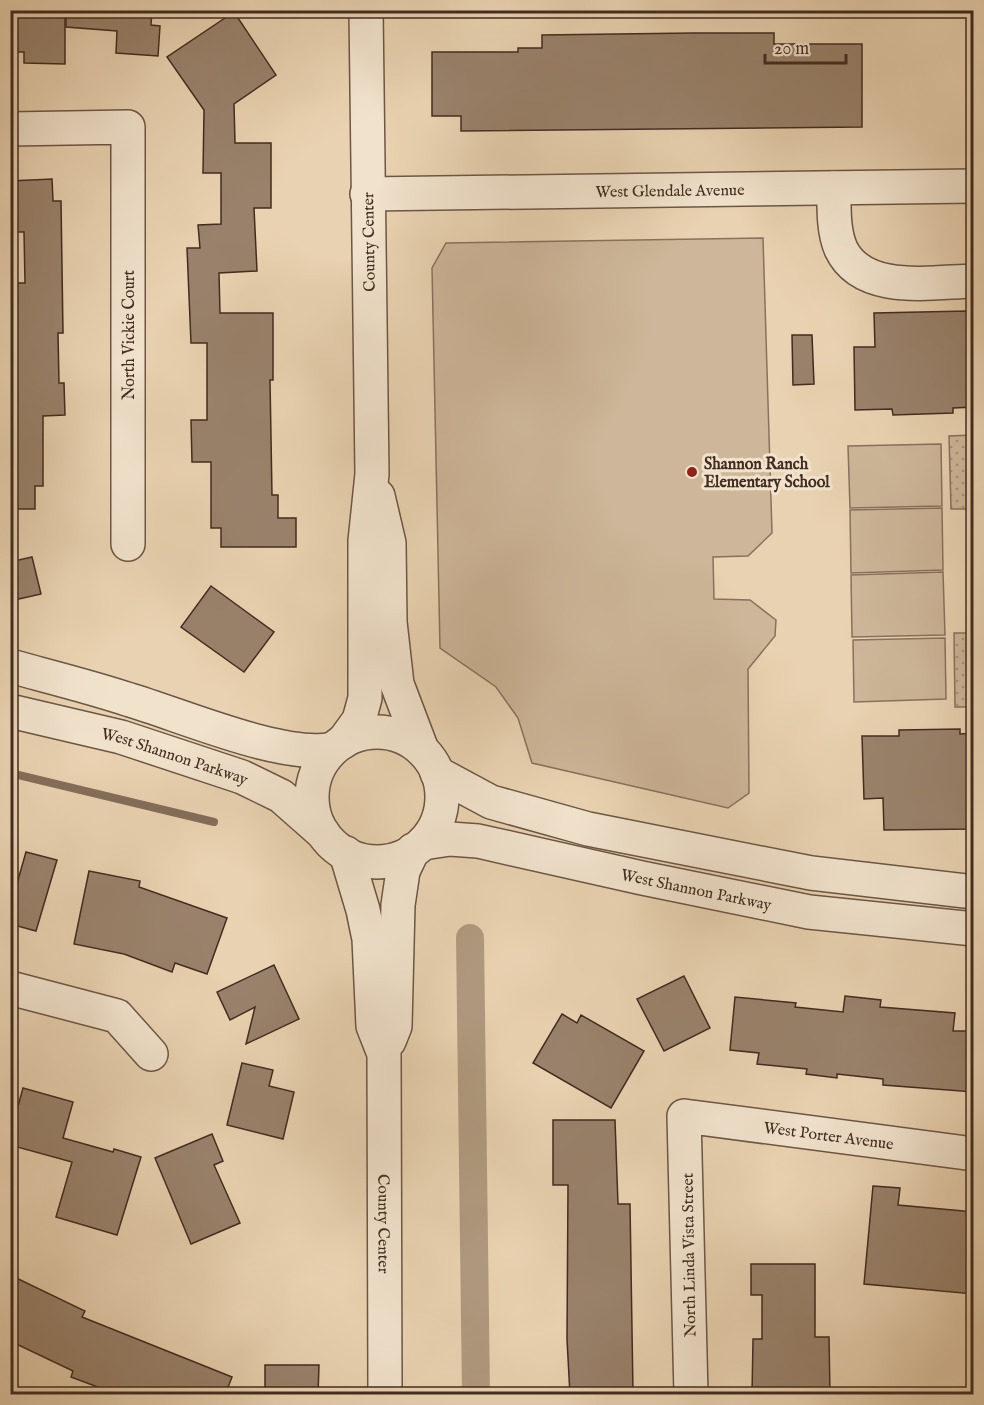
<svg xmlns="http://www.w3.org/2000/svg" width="984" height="1405" viewBox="0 0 984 1405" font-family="'IM FELL English',serif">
<defs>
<pattern id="grass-dots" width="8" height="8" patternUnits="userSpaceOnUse" patternTransform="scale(1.5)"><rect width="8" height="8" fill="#cdb699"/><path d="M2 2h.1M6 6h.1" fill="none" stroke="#a8947c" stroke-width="1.8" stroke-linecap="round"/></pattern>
</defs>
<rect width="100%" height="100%" fill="#e9d2b1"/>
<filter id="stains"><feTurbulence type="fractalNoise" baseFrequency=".00333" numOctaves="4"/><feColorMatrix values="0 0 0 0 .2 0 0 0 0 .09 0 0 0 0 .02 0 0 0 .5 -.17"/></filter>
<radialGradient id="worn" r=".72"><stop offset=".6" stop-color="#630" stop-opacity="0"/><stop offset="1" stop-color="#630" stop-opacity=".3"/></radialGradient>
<g fill="url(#grass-dots)" stroke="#88715d" stroke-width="1.5">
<path d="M973,435v74h-22l-2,-73z"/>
<path d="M954,633h19v74h-18z"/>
</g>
<g fill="#cdb699" stroke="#88715d" stroke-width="1.5">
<path d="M763,238l9,295 -24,23 -35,1 1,42 36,1 26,20 -1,16 -27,33 1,124 -21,15 -196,-45 -14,-45 -22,-31 -56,-39 -8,-380 14,-25z"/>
<path d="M941,444l1,62 -92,2 -2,-62z"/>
<path d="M942,508l1,62 -92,3 -1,-63z"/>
<path d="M943,572l2,63 -93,2 -1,-62z"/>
<path d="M945,638l1,61 -92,3 -1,-62z"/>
</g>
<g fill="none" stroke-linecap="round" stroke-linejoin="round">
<path stroke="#846e5a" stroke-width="8" d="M10,773l204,49"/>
<path stroke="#b09a80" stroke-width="28" d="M470,938l6,456"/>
</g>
<g fill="#99826c" stroke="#422c21" stroke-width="1.5">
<path d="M10,10h55v54l-41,-1v-11h-14z"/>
<path d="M66,10h86l-1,15 9,1 -2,30 -42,-3 1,-22 -51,-4z"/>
<path d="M234,12l42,63 -42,29 1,39h36v65h-17l3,63 -38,2 1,40h53v67h-3l2,115h6v23h18v29h-75v-19h-10v-66h-19l-1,-42h16v-77h-16l-4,-95h13l-2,-23 23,-1v-51h-18l1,-63 -37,-53z"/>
<path d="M693,33h81v11h88v83l-401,4v-15h-29v-64h86v-4h24v-13z"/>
<path d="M52,179l1,22h8l2,132h-5l1,50h5l1,32 -22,1v70h-8v23h-25v-226h15l-1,-51h-14v-51z"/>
<path d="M967,311l2,33h5v63l-21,1v5l-60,2 -1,-6 -37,1 -1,-63h21l-1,-34z"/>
<path d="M792,335h20l2,49 -21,1z"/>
<path d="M32,557l9,37 -31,7v-39z"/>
<path d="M211,586l63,46 -30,40 -63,-45z"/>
<path d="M960,729v5l14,-1v96l-90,1 -1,-32 -19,1 -2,-63h37v-6z"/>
<path d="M26,852l31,8 -21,71 -26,-7v-16z"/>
<path d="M89,871l51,10 -1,6 88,31 -20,56 -32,-11 -3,9 -48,-18 -50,-10z"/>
<path d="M274,965l25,54 -53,25 9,-37 -25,13 -13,-28z"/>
<path d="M684,976l26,52 -46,23 -27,-52z"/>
<path d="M845,996l36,4 -1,7 75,6 -2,18h21v61l-91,-7v-6l-46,-5v4l-31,-4 1,-5 -50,-5 2,-11 -29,-3 5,-53 61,6 -1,4 48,5z"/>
<path d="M562,1014l15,9 4,-8 63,36 -33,57 -78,-45z"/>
<path d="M242,1063l31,7 -4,16 25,6 -11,47 -56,-14z"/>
<path d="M23,1088l50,14 -10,36 50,14 1,-3 27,8 -24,78 -61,-18 16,-55 -62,-17v-10z"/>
<path d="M553,1120h62l3,84h12l3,188 -63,3 -3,-56 1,-154h-15z"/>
<path d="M212,1134l11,27 -9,4 26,58 -49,21 -36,-86z"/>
<path d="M873,1186l27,2 -2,17 76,7v82l-110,-10z"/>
<path d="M751,1264h64v73h14l1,58h-78l1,-56h9v-44h-11z"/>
<path d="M10,1275l75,36 -3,6 150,60 -7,18h-124l2,-6 -32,-12 2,-6 -63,-30z"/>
<path d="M265,1365h54l-1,30h-53z"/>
</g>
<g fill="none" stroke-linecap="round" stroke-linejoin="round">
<defs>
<g id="minor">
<path d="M10,129l118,-2v417"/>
<path d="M834,188c0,19 -1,43 7,61 22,46 90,33 133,32"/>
<path id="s1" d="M367,194l607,-8"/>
<path d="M378,496l11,47 1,79 7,62 25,66"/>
<path d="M10,666c40,11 81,21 120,34 51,15 155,60 203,49"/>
<path id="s2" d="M10,711l111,26 121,40 39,19 42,37"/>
<circle cx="377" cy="797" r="65"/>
<path d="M343,742l16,-22 6,-22v-157l7,-67 -6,-464"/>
<path d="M437,773l54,29 97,27 223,44 163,19"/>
<path id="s3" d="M423,843l27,-4 28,2 164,37 167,34 165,17"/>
<path id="s4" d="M346,853l17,57 6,29 4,87 11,28 1,340"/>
<path d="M10,988l107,28 34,38"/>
<path d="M389,1041l6,-15 3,-121 5,-34 10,-21"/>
<path id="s5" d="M691,1394l-7,-278 290,38"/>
</g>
</defs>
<use href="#minor" stroke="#6c5645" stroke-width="36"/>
<use href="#minor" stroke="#f1e2cc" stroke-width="33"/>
</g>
<circle fill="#8f2418" stroke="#f1e2cc" stroke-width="2" cx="692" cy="472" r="6"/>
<g text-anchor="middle" stroke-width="6" stroke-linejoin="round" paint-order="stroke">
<g font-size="16" fill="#422c21" stroke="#f1e2cc">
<text dy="6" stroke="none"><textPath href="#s1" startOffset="303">West Glendale Avenue</textPath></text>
<text transform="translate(368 242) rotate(-91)" y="6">County Center</text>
<text transform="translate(128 335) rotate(-90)" y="6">North Vickie Court</text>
<text dy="6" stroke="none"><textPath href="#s2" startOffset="171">West Shannon Parkway</textPath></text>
<text dy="6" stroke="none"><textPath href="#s3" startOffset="279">West Shannon Parkway</textPath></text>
<text dy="6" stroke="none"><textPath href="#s5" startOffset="424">West Porter Avenue</textPath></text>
<text dy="6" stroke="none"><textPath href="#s4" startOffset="376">County Center</textPath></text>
<text transform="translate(688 1255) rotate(-91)" y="6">North Linda Vista Street</text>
</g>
<g font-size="16" font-weight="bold" fill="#422c21" stroke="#f1e2cc" text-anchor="start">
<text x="704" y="469">Shannon Ranch<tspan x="704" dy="18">Elementary School</tspan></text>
</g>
</g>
<rect width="984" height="1405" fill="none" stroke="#e9d2b1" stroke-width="36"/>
<rect x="12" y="12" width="960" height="1381" fill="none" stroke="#422c21" stroke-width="3"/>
<rect x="18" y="18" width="948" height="1369" fill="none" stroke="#422c21" stroke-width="1.5"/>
<path d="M765 54v9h81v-9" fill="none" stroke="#422c21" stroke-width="3"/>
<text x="774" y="54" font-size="18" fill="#422c21" stroke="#f1e2cc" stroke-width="4.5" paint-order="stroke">20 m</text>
<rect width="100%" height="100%" filter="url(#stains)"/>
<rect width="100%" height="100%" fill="url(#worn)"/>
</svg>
